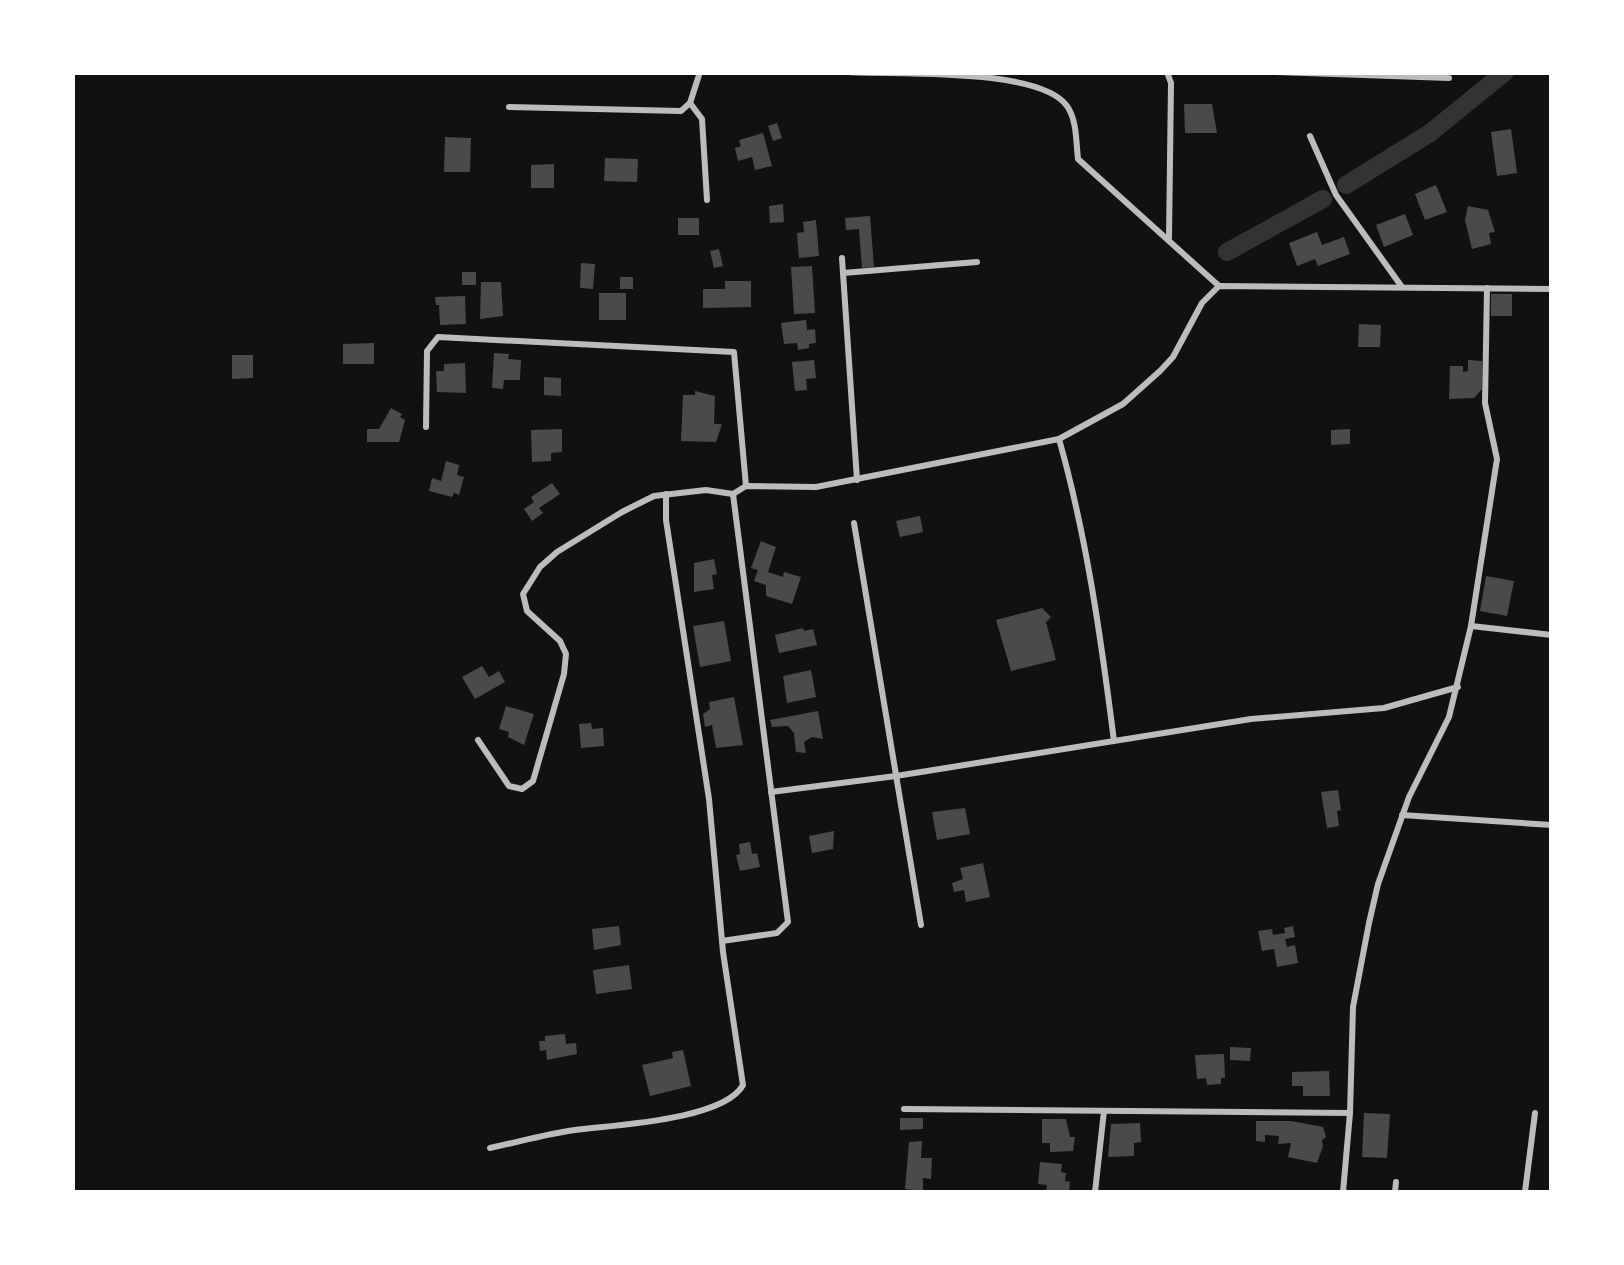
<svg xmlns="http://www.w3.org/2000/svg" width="1624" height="1265" viewBox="0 0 1624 1265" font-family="'IBM Plex Sans',sans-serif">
<rect width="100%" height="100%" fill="#111"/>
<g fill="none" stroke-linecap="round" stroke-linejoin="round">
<g stroke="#333" stroke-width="18">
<path d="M1346,185l84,-52 75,-61"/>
<path d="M1227,252l96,-53"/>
</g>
</g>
<g fill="#4a4a4a">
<path d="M1184,104h28l5,29h-32z"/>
<path d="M777,123l5,15 -9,3 -5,-15z"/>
<path d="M1511,129l6,44 -20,3 -6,-44z"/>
<path d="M763,133l9,33 -17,4 -3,-13 -14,4 -3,-13 6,-2 -2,-6z"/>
<path d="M445,137l26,1 -1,34h-26z"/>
<path d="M605,158l33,1 -1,23 -33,-1z"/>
<path d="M554,164v24h-23v-23z"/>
<path d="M1436,185l11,27 -22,8 -10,-26z"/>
<path d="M783,204l1,18 -14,1 -1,-17z"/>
<path d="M1468,206l20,4 7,22 -6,1 2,11 -19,5 -7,-29z"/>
<path d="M1405,214l8,21 -29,12 -8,-22z"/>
<path d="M870,216l4,51 -12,1 -3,-39 -13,1 -1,-12z"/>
<rect x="678" y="218" width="21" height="17"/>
<path d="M816,220l3,36 -20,2 -2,-25 7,-1 -1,-10z"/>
<path d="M1317,232l5,13 22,-8 6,17 -32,12 -3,-7 -18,7 -8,-23z"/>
<path d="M719,249l4,17 -9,2 -4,-17z"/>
<path d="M581,263l14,1 -2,25 -13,-1z"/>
<path d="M812,266l3,47 -21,1 -3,-47z"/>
<rect x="462" y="272" width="14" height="13"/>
<rect x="620" y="277" width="13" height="12"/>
<path d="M725,281h26v26l-48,1v-19h22z"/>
<path d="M481,282h20l2,34 -23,3z"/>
<rect x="599" y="293" width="27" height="27"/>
<rect x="1491" y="294" width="21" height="22"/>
<path d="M465,296l1,28 -26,1 -1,-20h-3l-1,-8z"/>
<path d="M806,320l1,10 8,-1 1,14 -7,1v4l-11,2 -1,-7 -13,1 -3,-21z"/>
<path d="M1359,324l22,1 -1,22h-22z"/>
<path d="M374,343v21h-31v-20z"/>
<path d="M494,353l15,1 -1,5 13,1 -1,20h-16l-1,9 -11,-1z"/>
<path d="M232,355h21v23l-21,1z"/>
<path d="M814,360l2,18 -10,1 1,11 -12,1 -3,-29z"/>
<path d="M1468,360l14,1v28l-8,9 -25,1 1,-33h13v6l5,-1z"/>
<path d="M465,363l1,30 -29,-1 -1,-21h8v-7z"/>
<path d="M544,377l17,1v18l-17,-1z"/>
<path d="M695,391l20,5 -1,28h8l-6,18 -35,-1 2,-46h12z"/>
<path d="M391,408l11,6 -2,3 5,3 -6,22h-32v-13h12z"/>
<path d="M562,429v23l-11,1v8l-19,1 -1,-32z"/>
<path d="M1350,429v15l-19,1v-15z"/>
<path d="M446,461l13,4 -2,10 7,2 -5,18 -5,-2 -2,4 -23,-6 3,-13 9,3z"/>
<path d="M552,483l8,11 -21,14 4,5 -11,8 -8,-12 10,-7 -3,-5z"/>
<path d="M920,516l3,16 -23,5 -4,-16z"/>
<path d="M761,541l15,6 -8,25 15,5 1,-5 17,5 -9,27 -26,-8v-11l-12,-4 4,-11 -7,-2z"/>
<path d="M714,559l3,15 -5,1 2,14 -20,3v-29z"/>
<path d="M1486,576l28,5 -7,35 -27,-5z"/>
<path d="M1042,608l9,9 -5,5 10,38 -45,11 -15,-51z"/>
<path d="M724,621l7,40 -31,6 -7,-41z"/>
<path d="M803,628l1,3 9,-2 4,16 -38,8 -4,-18z"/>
<path d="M482,666l7,11 10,-6 6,11 -30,17 -13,-22z"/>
<path d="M811,670l5,27 -29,6 -4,-27z"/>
<path d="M734,697l9,48 -27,3 -4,-23 -7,2 -2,-13 7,-5 -1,-7z"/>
<path d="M506,706l28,8 -10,31 -16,-8 1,-5 -10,-3z"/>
<path d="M818,711l5,28 -11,-2 -8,5 2,11 -10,-1 -2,-19 -6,-7 -16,1 -2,-7z"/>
<path d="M591,723l1,6 11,-1 1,18 -23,2 -2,-24z"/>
<path d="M1338,790l3,20 -4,1 2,15 -12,2 -6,-36z"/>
<path d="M965,808l5,26 -33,6 -5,-28z"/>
<path d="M834,831l-1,18 -21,4 -3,-17z"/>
<path d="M750,842l2,12 5,-1 3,14 -20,4 -4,-16 4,-1 -1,-10z"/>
<path d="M983,863l7,34 -24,5 -2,-12 -10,2 -2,-9 11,-4 -3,-11z"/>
<path d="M619,926l2,19 -27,5 -2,-21z"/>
<path d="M1293,926l2,11 -10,2 2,8 8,-2 3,18 -21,4 -3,-18 -12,2 -4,-20 14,-2 1,6 12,-2 -1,-5z"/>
<path d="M629,965l3,24 -36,5 -3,-24z"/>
<path d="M565,1034l1,10 10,-1 1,11 -30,6 -1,-10 -6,1 -1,-10h6v-5z"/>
<path d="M1230,1047l21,1 -1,13 -20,-1z"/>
<path d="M683,1050l8,36 -41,10 -8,-31 31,-7 -1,-6z"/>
<path d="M1224,1054l1,24h-4v6l-14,1 -1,-7 -9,1 -2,-24z"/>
<path d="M1329,1071l1,25h-27v-10h-11v-14z"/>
<path d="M1364,1113l26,1 -3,44 -25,-1z"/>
<path d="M900,1118h23v11l-23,1z"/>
<path d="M1042,1119h24l4,18h5l-2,14 -23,1v-9h-8z"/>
<path d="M1256,1121h35l32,6 3,10 -4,3 1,6 -6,17 -29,-6 3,-14 -13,1 1,-8 -14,-1v7l-9,-1z"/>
<path d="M1140,1123l1,19 -7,1v13l-26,1 3,-33z"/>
<path d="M922,1141l-1,17h11l-1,21 -8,-1v13l-18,-2 4,-47z"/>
<path d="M1040,1162l22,2 -1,8 5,1 -1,8 5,1 -1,10h-23l1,-7 -9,-1z"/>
</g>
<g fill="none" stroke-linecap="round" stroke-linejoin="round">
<g stroke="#bcbcbc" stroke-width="6">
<path d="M848,72c47,3 191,-5 219,34 10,14 9,36 11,53l141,127"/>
<path d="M1167,72l4,11 -2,155"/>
<path d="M1276,72l173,6"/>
<path d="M690,103l12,16 5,81"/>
<path d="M509,107l172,4 9,-8 10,-31"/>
<path d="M1310,136l26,59 66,92"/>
<path d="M842,258l15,222"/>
<path d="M843,273l134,-11"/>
<path d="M426,427l1,-76 11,-14 296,15 12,134"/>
<path d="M1059,439c28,99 42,200 55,302"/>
<path d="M854,523l67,402"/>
<path d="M1471,626l81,9"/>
<path d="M478,740l31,46 13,3 11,-8 31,-107 2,-20 -6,-13 -33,-30 -4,-17 17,-27 17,-15 65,-40 32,-16 52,-6 27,4 13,-8 70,1 243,-48 64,-35 37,-33 13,-14 29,-54 17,-17 333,3"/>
<path d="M771,792l125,-16 355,-57 133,-11 74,-21"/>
<path d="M1402,815l150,10"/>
<path d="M722,941l55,-8 11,-11 -55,-428"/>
<path d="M904,1109l446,4"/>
<path d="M490,1148c28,-6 56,-14 85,-18 39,-5 149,-10 168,-45l-20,-133 -14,-153 -43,-279v-26"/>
<path d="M1095,1192l9,-81"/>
<path d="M1343,1192l7,-79 3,-106 16,-84 9,-39 31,-87 40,-80 22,-91 26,-167 -12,-56 2,-115"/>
<path d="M1395,1192l1,-10"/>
<path d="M1525,1192l10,-79"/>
</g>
</g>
<rect width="1624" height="1265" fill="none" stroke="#ffffff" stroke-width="150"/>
</svg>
